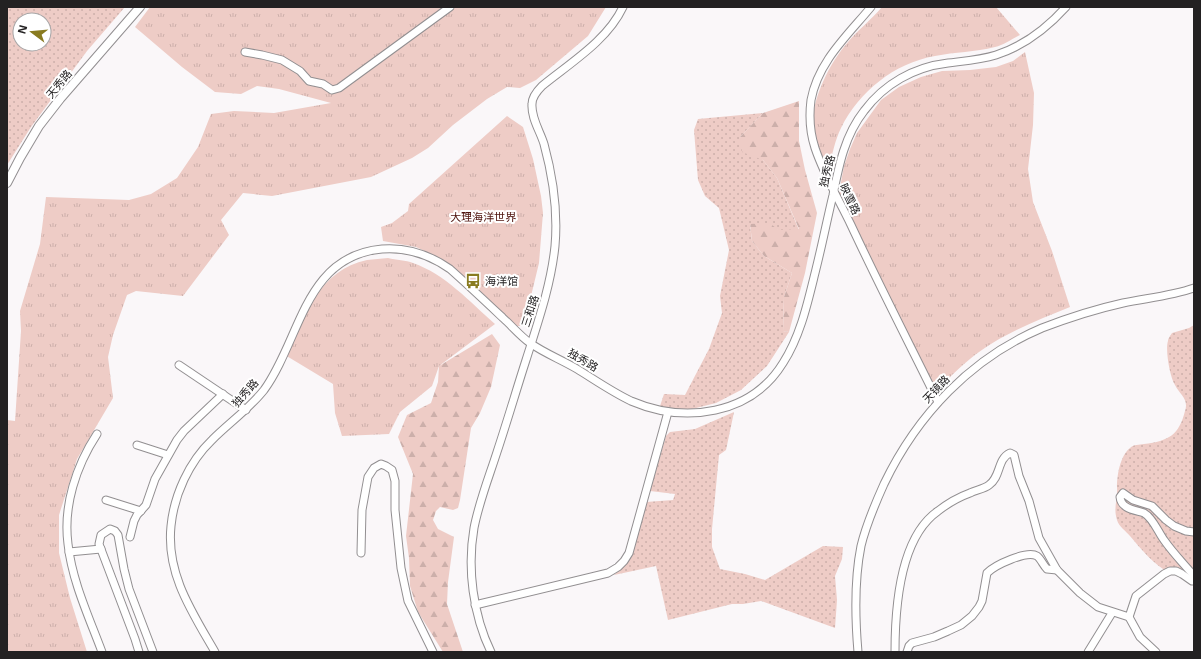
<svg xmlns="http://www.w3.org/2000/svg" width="1201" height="659" viewBox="0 0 1201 659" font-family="'Open Sans','Noto Sans SC',sans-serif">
<defs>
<pattern id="grass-dots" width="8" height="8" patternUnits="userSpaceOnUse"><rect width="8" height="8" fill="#eeccc6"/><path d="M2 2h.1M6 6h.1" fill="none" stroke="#ccafaa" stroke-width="1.8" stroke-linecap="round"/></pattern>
<pattern id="forest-firs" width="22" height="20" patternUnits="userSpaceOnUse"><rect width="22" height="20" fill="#eeccc6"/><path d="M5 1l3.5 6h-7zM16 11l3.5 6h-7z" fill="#ccafaa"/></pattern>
<pattern id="park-tufts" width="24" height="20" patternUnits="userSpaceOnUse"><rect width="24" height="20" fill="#eeccc6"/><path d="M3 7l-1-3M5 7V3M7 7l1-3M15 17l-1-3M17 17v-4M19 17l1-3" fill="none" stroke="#ccafaa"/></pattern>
</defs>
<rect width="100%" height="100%" fill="#faf7f9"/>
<g fill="url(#grass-dots)" fill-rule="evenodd">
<path d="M7,7h118l-38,44 -56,76 -24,38zM20,20h24v24h-24z"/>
<path d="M763,113l-23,24 23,23 14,18 22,52h-21l-28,-5 2,16 12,15 28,17 -8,24 -1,34 6,1 -22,34 -26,24 -25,13 -28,7 -29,-1 5,-15 21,1 24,-46 13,-36 -2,-17 9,-46 -10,-42 -14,-12 -7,-16 -4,-50 4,-11z"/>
<path d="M1194,325v255c-8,-3 -16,-4 -24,-7 -16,-8 -29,-24 -40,-37 -4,-5 -11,-9 -13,-16 -4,-12 1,-21 0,-33 0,-12 3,-31 13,-39 4,-4 9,-3 14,-4 25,-3 35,-9 41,-33 4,-12 -5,-16 -10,-26 -5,-8 -10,-35 -7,-44 0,-3 3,-6 4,-8l17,-5z"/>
<path d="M734,412l-8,38 -7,5 -7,74v18l8,22 25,5 20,6 58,-34 20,1 -1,12 -7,17 2,24 -2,28 -74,-27 -18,3h-11l-64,16 -12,-54 -42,9 9,-8 5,-7 18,-58 27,-2 2,-6 -25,-3 16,-55 4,-4 25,-3z"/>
</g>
<g fill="url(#forest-firs)">
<path d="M799,101v40l6,29 12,43 -12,60 -16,59 -6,-1 1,-34 8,-24 -28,-17 -12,-15 -2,-17 20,-1 8,7 21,-1 -22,-51 -14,-18 -21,-8 -2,-15 23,-24z"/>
<path d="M492,334l8,11 -9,42 -11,26 -9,15 -11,72 -2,8 -5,2 -13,-3 -4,4 -3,9 5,9 16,8 -6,45 -1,22 16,48h-20l-25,-40 -8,-26 -1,-28 -3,-22 7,-62 -15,-37 9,-22 24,-12 7,-21 1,-16z"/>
</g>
<g fill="url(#park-tufts)">
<path d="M150,7h456l-18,29 -52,44 -16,8 -13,-1 -20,12 -34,26 -25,23 -16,10 -41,19 -99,19 -29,-3 -22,27 8,15 -46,61 -47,-5 -9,4 -14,40 -5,22 5,41 -36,61 -18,56v38l11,45 17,54h-80v-232l8,1 6,-90 -1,-20 20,-67 6,-47 83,3 22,-6 26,-16 21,-31 13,-33 23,-3 40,2 57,-10 -52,-14 -22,-3 -16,8 -26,-2 -33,-25 -47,-40z"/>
<path d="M882,7h114l24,28c-8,4 -16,10 -25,12 -20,5 -40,5 -60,9 -41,7 -76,36 -94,72 -6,12 -8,25 -12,37l-4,2c-3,-7 -7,-13 -10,-20 -11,-33 11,-80 33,-105 10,-12 23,-22 34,-35z"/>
<path d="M1025,52l9,41 -1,32 -5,44 5,33 19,49 18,56c-34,14 -71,28 -100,52 -9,7 -17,15 -25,23h-15l-91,-189 5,-27 6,-17 7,-16 24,-33 18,-13 22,-10 21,-6 28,-1 26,-3 17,-6z"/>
<path d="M507,116l16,11 10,32 8,37 2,17 -4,50 -14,58 -3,5h-7l-76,-68 -23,-11 -33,-6 -2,-14 11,-4 16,-12 1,-7z"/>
<path d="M388,258c8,2 18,2 25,5 32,11 57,39 82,61l-56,42 -7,20 -32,26 -11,22 -47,2 -7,-23 -2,-29 -48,-29c18,-37 35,-86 82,-95 7,-1 14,-1 21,-2z"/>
</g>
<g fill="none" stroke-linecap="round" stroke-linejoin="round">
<defs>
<g id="minor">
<path d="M871,7c-24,29 -53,55 -60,93 -2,16 -1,33 4,48 9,27 24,52 36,77 28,60 58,118 87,177"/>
<path d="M245,52l17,3 20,5 18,11 9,10 14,3 9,6 7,-2 111,-81"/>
<path d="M179,365l67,45"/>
<path d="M97,434c-21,32 -34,72 -29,110 4,37 21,73 34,108"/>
<path d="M137,445l31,10"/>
<path d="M106,500l35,11"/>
<path d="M1194,532l-8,-1 -12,-5 -8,-6 -14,-14 -19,-6 -10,-7 -3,4c1,12 15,13 24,16 9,5 14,19 20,27 9,13 20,24 30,36"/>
<path d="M130,537l4,-16 3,-6 9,-10 9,-26 22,-39 7,-9 39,-37"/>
<path d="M69,552l32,-3"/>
<path d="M361,553l1,-43 6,-33 6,-9 7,-4 5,2 6,4 3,11v29l6,58 7,33 25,51"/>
<path d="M475,605l133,-32 10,-6 6,-6 5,-8 39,-141"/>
<path d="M1129,617l7,-21 28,-22 6,-3h6l6,3 10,7 2,-1"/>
<path d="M139,652l-4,-13 -36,-95 2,-9 9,-6 5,2 3,4 6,34 5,20 24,63"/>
<path d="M215,652c-23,-40 -49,-78 -44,-126 3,-31 18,-64 41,-86 17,-17 37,-31 52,-50 37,-51 40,-134 118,-141 25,-2 48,6 68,20 18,16 36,33 53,49 9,8 17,18 27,25 14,10 32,17 47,26 18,11 35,23 54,32 54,23 120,14 152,-38 18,-28 25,-62 33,-94 6,-24 11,-49 17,-74 6,-30 12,-60 31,-84 20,-27 50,-44 84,-48 16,-2 32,-3 48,-8 28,-9 51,-27 70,-48"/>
<path d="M491,652c-18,-37 -24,-84 -17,-124 5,-26 15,-51 23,-76 10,-30 19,-61 29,-92 12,-38 25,-75 29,-114 3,-34 -2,-69 -11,-102 -4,-13 -13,-26 -12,-40 0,-7 5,-13 10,-18 28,-23 65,-45 81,-79"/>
<path d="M858,652c-3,-35 -4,-71 3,-106 5,-21 14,-42 23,-62 33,-69 87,-126 158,-156 26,-10 54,-19 81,-25 24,-5 48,-7 71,-15"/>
<path d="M895,652c0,-43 4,-114 43,-141 9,-7 21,-14 32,-18 6,-3 14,-4 19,-8 12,-8 8,-26 21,-32l4,2 5,21 10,25 10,37 18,32 23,23 18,14 31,10 11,20 16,15"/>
<path d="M907,652l2,-6 3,-3 22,-6 14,-6 13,-6 11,-9 7,-9 3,-6 5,-28c8,-8 40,-23 50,-17 4,3 6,9 10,13l10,1"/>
<path d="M1088,652l24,-39"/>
</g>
<path id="major" d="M7,183l13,-25 19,-32 21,-27 80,-92"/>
</defs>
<use href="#minor" stroke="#928f91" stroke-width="9"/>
<use href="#major" stroke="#928f91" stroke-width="10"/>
<use href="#minor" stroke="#fff" stroke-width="7"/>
<use href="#major" stroke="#fff" stroke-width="8"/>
</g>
<defs>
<symbol id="bus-bare" viewBox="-9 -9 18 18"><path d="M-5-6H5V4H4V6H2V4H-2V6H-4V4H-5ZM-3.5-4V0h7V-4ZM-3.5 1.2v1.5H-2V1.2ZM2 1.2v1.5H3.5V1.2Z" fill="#897b20" stroke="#fff" stroke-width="2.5" paint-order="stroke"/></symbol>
</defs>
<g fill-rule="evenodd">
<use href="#bus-bare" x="462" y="270" width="22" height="22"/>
</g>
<g text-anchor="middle" stroke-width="4" stroke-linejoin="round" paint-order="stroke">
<g font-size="11" fill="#232122" stroke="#fff">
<text transform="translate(59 84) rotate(-50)" y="4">天秀路</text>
<text transform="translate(827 171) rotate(-76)" y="4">独秀路</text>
<text transform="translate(850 199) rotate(65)" y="4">映雪路</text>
<text transform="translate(530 311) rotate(-72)" y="4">三和路</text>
<text transform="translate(583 360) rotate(31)" y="4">独秀路</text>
<text transform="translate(936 389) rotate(-46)" y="4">天镜路</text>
<text transform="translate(245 393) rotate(-48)" y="4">独秀路</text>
</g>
<g font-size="11" fill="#4e130d" stroke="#fff">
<text x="483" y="221">大理海洋世界</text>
</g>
<g font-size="11" fill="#232122" stroke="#fff" text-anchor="start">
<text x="485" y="285">海洋馆</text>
</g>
</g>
<rect width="1201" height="659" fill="none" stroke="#232122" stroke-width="16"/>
<g transform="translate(32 32) rotate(286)"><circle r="19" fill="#ffffff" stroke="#a7a6a7"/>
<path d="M0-3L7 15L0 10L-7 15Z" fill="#897b20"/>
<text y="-6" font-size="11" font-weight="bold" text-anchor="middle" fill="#232122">N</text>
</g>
</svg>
